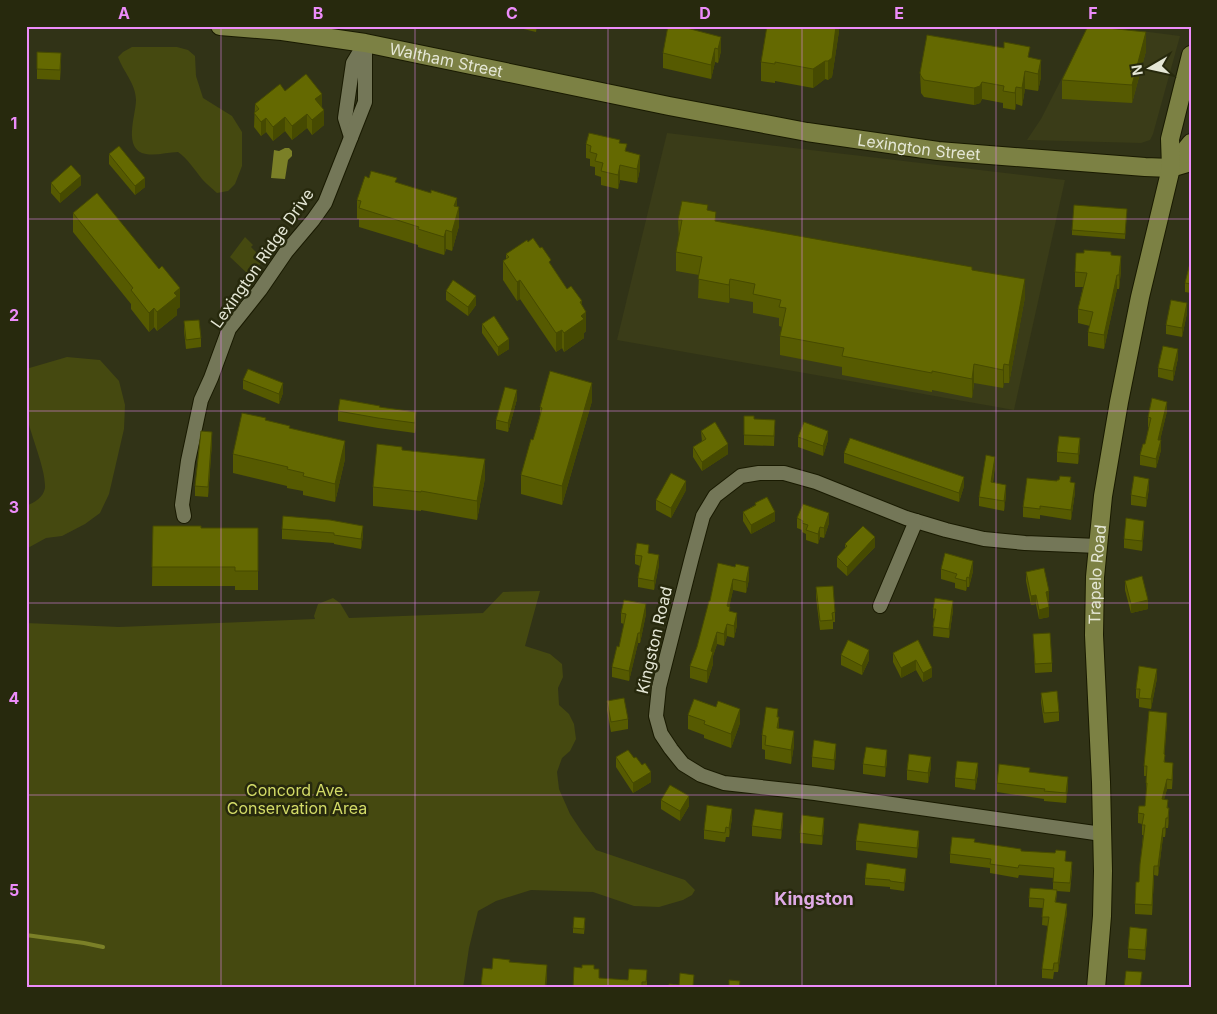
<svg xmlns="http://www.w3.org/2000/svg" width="1217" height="1014" viewBox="0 0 1217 1014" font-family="Inter,sans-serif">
<rect width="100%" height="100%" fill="#313317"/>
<g fill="#3a3c18">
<path d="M1088,27l61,5 31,4 -27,98 -3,6 -9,3 -114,-3 14,-21z"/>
<path d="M667,133l398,47 -51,230 -397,-70z"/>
</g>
<g fill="#454910">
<path d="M132,47h45l11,3 7,6 1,20 7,22 29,18 10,16v34l-7,18 -7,7 -11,2c-5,-5 -11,-9 -15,-14 -8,-10 -14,-20 -24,-27 -10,0 -22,4 -32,2 -24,-4 -10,-39 -10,-54 0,-16 -13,-29 -18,-43l5,-5z"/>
<path d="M245,237l8,8 -2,2 13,13 -14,16 -20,-19z"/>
<path d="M67,357l33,3 19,21 6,24 -1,24 -15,65 -9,19 -15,11 -23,12 -16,2 -20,11v-43c9,-4 17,-8 19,-18 1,-19 -14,-51 -18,-72 -3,-14 -1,-32 -1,-47z"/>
<path d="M540,591l-15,55 25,8 12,10 1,13 -5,11 1,17 10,9 5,10 2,15 -6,12 -8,7 -5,14 2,17 11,25 12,18 14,18 89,30 10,10 -3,5 -9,5 -24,7 -25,-1 -41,-14 -62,-2 -35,11 -18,10 -9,37 -6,40h-437v-365l93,4 196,-8 -1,-3 4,-12 15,-6 7,5 9,15 134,-5 20,-21z"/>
</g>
<path fill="#7b8027" d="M285,148h4l3,3v5l-4,4 -3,19 -14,-1 3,-28 5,1z"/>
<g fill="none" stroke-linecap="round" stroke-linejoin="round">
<path stroke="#7b8027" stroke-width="4" d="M26,935l58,8 19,4"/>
<defs>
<g id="minor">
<path d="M351,137l-6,-19 8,-55 12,-20"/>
<path d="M184,516l-2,-11 6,-44 13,-61 10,-22 18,-49 31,-39 26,-38 27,-32 12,-17 40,-101v-59"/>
<path d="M1098,546l-73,-3 -41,-4 -38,-9 -40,-12 -90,-36 -32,-9h-25l-18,3 -26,20 -12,20 -11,41 -33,130 -3,29 5,18 10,15 12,15 18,11 23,8 91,10 287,41"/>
<path d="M880,606l36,-85"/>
</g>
<g id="major">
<path id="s1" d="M220,26l62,5 83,12 304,63 138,26 131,19 207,16 26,1 20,-6"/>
<path d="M1171,168l20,-25"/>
<path id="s2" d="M1096,988l6,-72 1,-45 -2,-89 -7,-147 1,-58 8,-81 16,-94 21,-105 31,-129 -1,-29 21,-84"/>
</g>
</defs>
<use href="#minor" stroke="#191a01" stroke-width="16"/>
<use href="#major" stroke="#191a01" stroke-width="20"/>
<use href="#minor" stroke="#747758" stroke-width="14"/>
<use href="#major" stroke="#7c8144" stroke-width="18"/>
</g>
<g fill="#565a01">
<path d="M511,26h26l-1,6z"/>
<path d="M836,26h3v5l-7,46 -4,3 -3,-1 -12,9 -38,-7v2l-14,-2v-19z"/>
<path d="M721,37v14l-3,12 -3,-1 -4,17 -48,-11v-15z"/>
<path d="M1146,51l-14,52 -70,-4v-19z"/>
<path d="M1030,58l11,19 -3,14 -13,-2 -3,17 -6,-2 -1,6 -12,-2v-5l-21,-4 -2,4 -6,2 -50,-8 -3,-4 -1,-20z"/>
<path d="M61,63l-1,17 -23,-1v-10z"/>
<path d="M285,91l37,17 2,17 -12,10 -5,-7 -15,12 -7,-9 -12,10 -7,-9 -5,4 -7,-9 1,-23z"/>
<path d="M620,143l20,26 -3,14 -17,-3 -2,9 -17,-4v-8l-6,-2v-8l-5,-1v-7l-4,-1v-14z"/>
<path d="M109,154l36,33 -10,8 -26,-31z"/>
<path d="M369,178l28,5 60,23 2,20 -7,25 -6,-2 -2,6 -26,-8v-2l-59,-18v-8h-2v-19z"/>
<path d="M51,183l30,2 -21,18 -9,-10z"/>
<path d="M1127,209l-2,30 -53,-4v-5z"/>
<path d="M708,211l8,10 256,49 53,27 -16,86h-5l-1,5 -29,-5 -2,15 -40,-8v2l-90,-17v-8l-62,-12v-19l2,-9 -3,-1v-8l-26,-5v-11l-23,-4 -1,5 -31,-5 1,-23 -23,-4v-19l3,-13 -1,-19z"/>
<path d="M73,213l107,94 -3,2v6l-20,16 -3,-4 -5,5 -18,-23v-5l-58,-72z"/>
<path d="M506,254l45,11 16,24 15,16 4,26 -2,2v5l-20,14 -2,-4 -6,4 -36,-53 -3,2 -14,-21v-19l3,-2z"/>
<path d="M1111,255l10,15 -2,19h-2l-13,60 -16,-3v-14l2,-6 -12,-3v-14l5,-22h-8v-15z"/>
<path d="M1191,259v34l-6,-1v-9z"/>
<path d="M446,291l30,14 -8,11 -22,-16z"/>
<path d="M1187,313l-5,24 -16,-3v-9z"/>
<path d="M184,321l17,17v9l-15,2 -2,-18z"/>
<path d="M482,324l27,25 -11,7 -16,-23z"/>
<path d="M1178,358l-5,23 -15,-4v-9z"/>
<path d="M243,380l40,13 -4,11 -36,-15z"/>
<path d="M517,399l-9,33 -12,-3v-9z"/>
<path d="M592,401l-30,104 -41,-11v-19l12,-35 7,-25v-8z"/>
<path d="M380,407l36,14 -1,12 -37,-5 -40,-7v-10z"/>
<path d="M1167,411l-7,29 1,10 -5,18 -16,-3v-10l5,-11 4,-17h-1v-10z"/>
<path d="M744,416l10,3 21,1 -1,26 -30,-1z"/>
<path d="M266,421l24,7 55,31 -10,43 -32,-7v-4l-16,-3v-2l-54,-13v-19z"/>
<path d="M701,431l27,23 -26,17 -9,-14v-10l9,-5z"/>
<path d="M798,437l30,3 -5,16 -25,-9z"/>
<path d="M212,442l-4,55 -13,-1v-10z"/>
<path d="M1080,448l-2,16 -21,-2v-10z"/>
<path d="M402,450l83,28 -8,42 -56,-10v1l-48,-5v-19z"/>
<path d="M844,453l120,33 -5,16 -115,-39z"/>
<path d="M995,466l-2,17 13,11 -2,17 -25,-5v-9z"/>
<path d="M1057,481l14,1 4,10 -4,28 -31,-5v4l-17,-2v-10z"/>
<path d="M1149,488l-3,19 -15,-2v-10z"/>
<path d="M686,490l-15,28 -15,-8v-10z"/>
<path d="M755,503l20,18 -24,13 -8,-13v-9l12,-7z"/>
<path d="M797,518l32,5 -5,15 -4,-1 -2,7 -12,-4v-6l-4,-2v-2l-5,-2z"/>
<path d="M153,526l48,2h57v62h-23v-4h-83z"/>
<path d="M282,529l81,6 -2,14 -27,-5v-1l-52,-4z"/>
<path d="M1144,530l-2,21 -18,-3v-9z"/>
<path d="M845,544l30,3 -28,29 -10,-9v-10l8,-8z"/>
<path d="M649,553l10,12 -5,25 -16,-3v-9l2,-12 -5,-2v-9z"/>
<path d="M718,563l31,16 -3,14 -13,-3 -4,17 1,4 7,14 -3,13 -7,-2 -3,10 -7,-2 -4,12v8l-6,19 -17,-5v-12l7,-19 13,-46z"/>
<path d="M941,569l32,2 -4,16h-2l-1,4 -11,-3v-5l-14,-4z"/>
<path d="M1026,572l23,28 -1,1 1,16 -10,2 -3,-15 -5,1 -5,-24z"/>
<path d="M1125,581l23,28 -17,4 -6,-23z"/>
<path d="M816,587l19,25v10h-2v7l-13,1 -4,-33z"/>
<path d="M933,609l20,1 -4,28 -16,-2 1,-17 -1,-1z"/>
<path d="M621,613l25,1 -6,29h-2l-9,38 -17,-4v-10l7,-20 5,-23 -3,-1z"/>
<path d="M1033,634l19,29v9l-17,1z"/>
<path d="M918,640l14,37 -9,5 -7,-12 -15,8 -8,-16v-9z"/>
<path d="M841,655l28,5 -7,15 -21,-10z"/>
<path d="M1157,678l-6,31 -12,-2v-8l-3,-1v-9z"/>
<path d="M1041,693l18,19v9l-15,2 -3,-21z"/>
<path d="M607,701l21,18v10l-17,3 -4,-22z"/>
<path d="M688,715l52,8 -9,25 -27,-10v-3l-16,-6z"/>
<path d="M778,717l1,12 15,16 -3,19 -26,-5v-9l-3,-1v-14z"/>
<path d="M1167,722l-3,32 1,8 8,11 -1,16h-5l-3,10 4,9 1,10 -1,10h-2l-1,9h-2l-5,39 -4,-1 -2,40 -17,-1v-10l4,-22 4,-47h-1v-11l-4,-1v-10l7,-7 1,-13v-17h-2v-10z"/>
<path d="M836,753l-2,17 -22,-3v-10z"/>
<path d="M616,757l18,1 17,24 -18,11 -17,-26z"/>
<path d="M887,760l-2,17 -22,-3v-10z"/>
<path d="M931,767l-3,16 -21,-3v-10z"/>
<path d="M1030,772l38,14 -2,17 -22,-2v-2l-47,-7v-9z"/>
<path d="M978,773l-3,17 -20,-3v-9z"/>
<path d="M661,800l28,6 -9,15 -19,-12z"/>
<path d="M732,818l-3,19h-3l-1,5 -21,-3v-9z"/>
<path d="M783,822l-2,17 -29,-3v-10z"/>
<path d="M824,827l-2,18 -22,-2v-10z"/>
<path d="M856,841h63l-2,17 -61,-8z"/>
<path d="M975,842l46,9 45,10 6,10 -2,21 -13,-1 -1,11 11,10 -9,60h-4l-1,7 -11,-1v-9l6,-43 -6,-1 1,-17 -14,-1v-9l24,-9v-11l-34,-3 -1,3 -28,-5v-5l-40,-5v-9z"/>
<path d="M906,876l-2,15 -14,-2v-2l-25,-2v-7z"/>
<path d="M585,923l-1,11 -11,-1v-5z"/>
<path d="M1147,938l-2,22 -17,-2v-9z"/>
<path d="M510,962l37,13 -1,13h-65l2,-20 9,1z"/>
<path d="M599,978l29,2h19v8h-74z"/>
</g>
<g fill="#464a01">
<path d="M836,26h3v5l-7,46 -4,3v-19z"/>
<path d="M1146,32v19l-14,52v-18z"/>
<path d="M721,37v14l-3,12v-14z"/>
<path d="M715,48v14l-4,17v-14z"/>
<path d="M1041,60v17l-3,14v-17z"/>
<path d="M825,61v18l-12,9v-19z"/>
<path d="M1025,71v18l-3,17v-18z"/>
<path d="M982,82v17l-2,4 -6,2v-17z"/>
<path d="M1016,87v17l-1,6v-17z"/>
<path d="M322,94v14l-7,-9z"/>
<path d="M324,110v15l-12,10v-15z"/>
<path d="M307,114v14l-15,12v-14z"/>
<path d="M285,117v14l-12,10v-14z"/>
<path d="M266,118v14l-5,4v-14z"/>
<path d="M640,155v14l-3,14v-14z"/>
<path d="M620,165v15l-2,9v-14z"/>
<path d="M81,176v9l-21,18v-9z"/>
<path d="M145,178v9l-10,8v-9z"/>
<path d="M457,198v19l2,-10v19l-7,25v-19l2,-26z"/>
<path d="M446,230v19l-2,6v-18z"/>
<path d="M1121,256v14l-2,19v-14z"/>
<path d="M1117,275v14l-13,60v-14z"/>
<path d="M730,279v19l-1,5v-18z"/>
<path d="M1025,279v18l-16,86v-18z"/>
<path d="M520,280v19l-3,2v-19z"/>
<path d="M180,288v19l-3,2v6l-20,16v-19l17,-19z"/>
<path d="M476,296v9l-8,11v-9z"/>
<path d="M582,301v14l4,-3v19l-2,2v5l-20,14v-19l16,-31z"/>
<path d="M1187,303v10l-5,24v-9z"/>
<path d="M154,308v19l-5,5v-19z"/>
<path d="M562,330v18l-6,4v-19z"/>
<path d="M509,339v10l-11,7v-9z"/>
<path d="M1178,349v9l-5,23v-10z"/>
<path d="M974,364v19l-2,15v-19z"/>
<path d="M1004,364v19l-1,5v-18z"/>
<path d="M283,383v10l-4,11v-10z"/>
<path d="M592,383v18l-30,104v-19z"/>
<path d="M517,390v9l-9,33v-9z"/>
<path d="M1167,402v9l-9,38v-9z"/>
<path d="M416,412v9l-1,12v-10z"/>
<path d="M828,431v9l-5,16v-10z"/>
<path d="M212,432v10l-4,55v-10z"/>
<path d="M1080,438v10l-2,16v-10z"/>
<path d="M1161,440v10l-5,18v-9z"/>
<path d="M345,441v18l-10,43v-18z"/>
<path d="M728,444v10l-26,17v-9z"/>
<path d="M995,457v9l-4,26v-10z"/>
<path d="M485,459v19l-8,42v-19z"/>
<path d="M964,477v9l-5,16v-9z"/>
<path d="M1149,479v9l-3,19v-9z"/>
<path d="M686,481v9l-15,28v-10z"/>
<path d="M1075,483v9l-4,28v-10z"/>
<path d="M1006,485v9l-2,17v-10z"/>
<path d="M775,512v9l-24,13v-9z"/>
<path d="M829,513v10l-5,15v-10z"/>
<path d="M1144,521v9l-2,21v-10z"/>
<path d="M363,526v9l-2,14v-10z"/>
<path d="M820,527v10l-2,7v-10z"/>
<path d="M875,537v10l-28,29v-9z"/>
<path d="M659,555v10l-5,25v-9z"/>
<path d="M973,561v10l-4,16v-9z"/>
<path d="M749,567v12l-3,14v-11z"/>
<path d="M967,577v10l-1,4v-10z"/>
<path d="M733,579v11l-6,28v-12z"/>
<path d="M1049,591v9l-3,1v-9z"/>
<path d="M1036,595v9l-5,1v-9z"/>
<path d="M1148,600v9l-17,4v-9z"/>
<path d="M953,601v9l-4,28v-9z"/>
<path d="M646,604v10l-6,29v-10z"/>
<path d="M1049,607v10l-10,2v-9z"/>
<path d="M737,613v12l-3,13v-12z"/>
<path d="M727,624v12l-3,10v-12z"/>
<path d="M717,632v12l-4,12v8l-6,19v-12l4,-20z"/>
<path d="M638,633v10l-9,38v-10z"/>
<path d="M869,650v10l-7,15v-9z"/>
<path d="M916,660v10l-15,8v-10z"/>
<path d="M932,668v9l-9,5v-9z"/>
<path d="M1157,669v9l-6,31v-10z"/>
<path d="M740,709v14l-9,25v-14z"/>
<path d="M778,709v14l1,-6v15l-2,10v-25z"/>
<path d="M1167,713v9l-3,42v-10z"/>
<path d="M794,731v14l-3,19v-14z"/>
<path d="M836,744v9l-2,17v-10z"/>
<path d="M887,750v10l-2,17v-10z"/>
<path d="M931,757v10l-3,16v-10z"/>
<path d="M978,763v10l-3,17v-10z"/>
<path d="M651,772v10l-18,11v-10z"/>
<path d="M1068,777v9l-2,17v-10z"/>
<path d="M1167,779v10l-5,19v-9z"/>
<path d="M689,796v10l-9,15v-10z"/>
<path d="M1169,808v10l-1,10v-10z"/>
<path d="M732,809v9l-3,19v-9z"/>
<path d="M783,813v9l-2,17v-9z"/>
<path d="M824,818v9l-2,18v-9z"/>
<path d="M1166,818v10l-1,9v-9z"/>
<path d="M1163,828v9l-5,39v-10z"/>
<path d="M919,831v10l-2,17v-10z"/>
<path d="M1154,866v9l-2,40v-10z"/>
<path d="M906,869v7l-2,15v-8z"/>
<path d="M1067,904v8l-9,60v-9z"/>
<path d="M1147,929v9l-2,22v-10z"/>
<path d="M547,965v10l-1,13h-1z"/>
</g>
<g fill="#646901" stroke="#464a01">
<path d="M668,26h11l42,11 -3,12 -3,-1 -4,17 -48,-12z"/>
<path d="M767,26h69l-4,32 -4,3h-3l-12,8 -38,-7v2l-14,-2z"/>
<path d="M1088,26l58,6 -14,53 -70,-5z"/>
<path d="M927,35l77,13v-6l26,5 -2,10 13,3 -3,14 -13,-3 -3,17 -6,-1 -1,6 -12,-2 1,-5 -22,-4 -2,4 -6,2 -50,-8 -3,-4 -1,-3z"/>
<path d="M37,52l24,1 -1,17 -23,-1z"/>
<path d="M306,74l16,20 -7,5 9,11 -12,10 -5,-6 -15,12 -7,-9 -12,10 -7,-9 -5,4 -7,-9 5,-4 -4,-5 25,-20 5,7z"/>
<path d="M589,133l31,7 -1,3 8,1 -2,7 15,4 -3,14 -17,-4 -2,10 -17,-4 2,-8 -8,-2 2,-7 -7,-2 1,-6 -5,-2z"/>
<path d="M119,146l26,32 -10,8 -26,-32z"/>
<path d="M71,165l10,11 -21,18 -9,-11z"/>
<path d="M371,171l26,7 -2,4 36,11v-3l26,8 -3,8 5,1 -7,25 -6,-2 -2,7 -26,-8 1,-2 -60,-19 2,-7 -4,-1 8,-24 4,2z"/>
<path d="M97,193l62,76 3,-3 18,22 -6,5 3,3 -20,16 -3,-4 -5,5 -18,-23 2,-2 -60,-75z"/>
<path d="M682,201l26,4 -1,5 9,2 -1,9 257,46v3l53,9 -16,86 -5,-1 -1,6 -29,-6 -2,15 -40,-8v2l-90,-17 2,-8 -64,-12 6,-28 -7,-1 2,-7 -28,-6 2,-10 -25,-5 -1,6 -31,-6 4,-22 -26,-5 6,-32h-4z"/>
<path d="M1074,205l53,4 -2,25 -53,-4z"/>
<path d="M533,238l7,10 2,-1 9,13 -2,2 18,27 4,-3 11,15 -2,1 6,10 -5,4 3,3 -20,14 -2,-3 -6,3 -36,-53 -3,2 -14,-21 6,-4 -3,-3 21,-14 1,2z"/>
<path d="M1084,250l27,2v3l10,1 -2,19h-2l-13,60 -16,-3 5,-20 -15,-3 9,-36 -12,-1 1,-19h8z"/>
<path d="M1191,259v25l-6,-1z"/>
<path d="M453,280l23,16 -8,11 -22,-16z"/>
<path d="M1171,300l16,3 -5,25 -16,-3z"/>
<path d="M494,316l15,23 -11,8 -16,-23z"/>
<path d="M199,320l2,18 -15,2 -2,-19z"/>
<path d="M1163,346l15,3 -5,22 -15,-3z"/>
<path d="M248,369l35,14 -4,11 -36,-14z"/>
<path d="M550,371l42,12 -30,103 -41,-11 10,-36 2,1 6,-20 3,-12 -2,-1z"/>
<path d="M505,387l12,3 -9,33 -12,-3z"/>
<path d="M1152,398l15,4 -9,38h3l-5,19 -16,-4 3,-11h2l6,-26 -3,-1z"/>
<path d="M340,399l40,7 -1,1 37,5 -1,11 -37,-5 -40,-7z"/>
<path d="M242,413l24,5 -1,2 25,6 -1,2 56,13 -10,43 -32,-8 1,-3 -17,-4 1,-2 -55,-13z"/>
<path d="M744,416h10v3l21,1 -1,16 -30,-1z"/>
<path d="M715,422l13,22 -26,18 -9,-15 13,-8 -5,-8z"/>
<path d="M804,422l24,9 -5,15 -25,-9z"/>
<path d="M201,431l11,1 -4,55 -13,-1z"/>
<path d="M1059,436l21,2 -2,16 -21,-2z"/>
<path d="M850,438l114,39 -5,16 -115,-40z"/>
<path d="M377,444l25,3v3l83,9 -8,42 -56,-10v1l-48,-5z"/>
<path d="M986,455l9,2 -4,25 15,3 -2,16 -25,-4z"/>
<path d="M671,473l15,8 -15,27 -15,-8z"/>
<path d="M1060,476l11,1 -1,5 5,1 -4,27 -31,-4v3l-17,-2 4,-29 30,3v-1h2z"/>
<path d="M1134,476l15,3 -3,19 -15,-3z"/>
<path d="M767,497l8,15 -24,13 -8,-13 13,-7 -1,-2z"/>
<path d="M803,504l26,9 -5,15 -4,-1 -2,7 -12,-4 2,-5 -6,-2 1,-2 -6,-3z"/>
<path d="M283,516l47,4 33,6 -2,13 -27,-4v-2l-52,-4z"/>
<path d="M1126,518l18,3 -2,20 -18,-2z"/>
<path d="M153,526h48v2h57v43h-23v-4h-83z"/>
<path d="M863,526l12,11 -28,30 -10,-10 10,-11 -2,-2z"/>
<path d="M637,543l12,2 -1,8 11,2 -5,26 -16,-3 4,-22 -7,-1z"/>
<path d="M945,553l28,8 -4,17 -2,-1 -1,4 -11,-3 2,-4 -16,-5z"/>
<path d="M718,563l17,4 1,-3 13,3 -3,15 -13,-3 -6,27 3,1 -1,4 8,2 -3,13 -7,-2 -3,10 -7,-2 -6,19 2,1 -6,19 -17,-5 7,-19 12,-46h1z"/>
<path d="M1044,568l5,23 -3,1 3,15 -10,3 -3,-15 -5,1 -5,-24z"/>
<path d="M1142,576l6,24 -17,4 -6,-23z"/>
<path d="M833,586l2,26 -3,1 1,7 -13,1 -4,-34z"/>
<path d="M935,598l18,3 -4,28 -16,-2 3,-18h-3z"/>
<path d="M624,600l22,4 -6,29h-2l-9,38 -17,-4 5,-21 2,1 7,-33 -5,-1z"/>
<path d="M1050,633l2,30 -17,1 -2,-30z"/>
<path d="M848,640l21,10 -7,16 -21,-11z"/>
<path d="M918,640l14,28 -9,5 -7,-13 -15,8 -8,-15z"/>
<path d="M1139,666l18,3 -6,30 -12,-1 1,-9h-4z"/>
<path d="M1057,691l2,21 -15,1 -3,-20z"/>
<path d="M624,698l4,21 -17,3 -4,-21z"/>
<path d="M694,699l22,8 2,-6 22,8 -9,25 -27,-10 1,-3 -17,-6z"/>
<path d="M766,707l12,2 -1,8h2l-2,11 17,3 -3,19 -26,-5 1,-9 -4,-1z"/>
<path d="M1149,711l18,2 -3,41 1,1 -1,7 9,1 -1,17 -5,-1 -5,20 6,1 -1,8h2l-1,10h-2l-1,10h-2l-5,38h-4l-2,39 -17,-1 1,-22h3l1,-18 5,-39h-3l2,-11 -6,-1 1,-7h6l2,-23h-1l1,-17h-3z"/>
<path d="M814,740l22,4 -2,16 -22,-3z"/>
<path d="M866,747l21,3 -2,17 -22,-3z"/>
<path d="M628,750l6,8 2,-1 6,8 3,-2 6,9 -18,11 -17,-26z"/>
<path d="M909,754l22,3 -3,16 -21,-3z"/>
<path d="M957,761l21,2 -3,17 -20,-2z"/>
<path d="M999,764l31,4 -1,4 39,5 -2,16 -22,-2 1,-2 -48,-6z"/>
<path d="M670,785l19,11 -9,15 -19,-11z"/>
<path d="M707,805l25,4 -3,19 -3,-1 -1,6 -21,-3z"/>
<path d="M755,809l28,4 -2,17 -29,-4z"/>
<path d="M802,815l22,3 -2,18 -22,-3z"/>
<path d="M859,823l60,8 -2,17 -61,-7z"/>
<path d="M952,837l23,2 -1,3 47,7v2l34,2 1,-3 10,1 -1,10 7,1 -2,21 -17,-1 1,-14 -35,-3 -1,3 -28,-4 1,-5 -41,-5z"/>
<path d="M867,863l39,6 -2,14 -14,-2v-1l-25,-2z"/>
<path d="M1030,888l27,2 -2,12 12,2 -9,59h-4l-1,7 -11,-1 7,-52h-7l2,-18 -15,-1z"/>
<path d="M574,917l11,1 -1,11 -11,-1z"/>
<path d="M1130,927l17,2 -2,21 -17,-1z"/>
<path d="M493,958l17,2 -1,2 38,3 -2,23h-29l-35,-3 2,-17 9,1z"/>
<path d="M582,965h12v4h5v9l29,2 1,-11 18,1 -1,12h-4v6h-69l1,-21 8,1z"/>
<path d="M1126,971l16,1 -2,16h-16z"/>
<path d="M680,973l14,2 -1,11 21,2h-45v-4l10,1z"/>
<path d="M729,980l11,1 -1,7h-10z"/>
</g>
<path fill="none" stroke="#ed8cfa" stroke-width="1" stroke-opacity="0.55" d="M221,26v962M415,26v962M608,26v962M802,26v962M996,26v962M26,219h1165M26,411h1165M26,603h1165M26,795h1165"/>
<g text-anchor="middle" stroke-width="5" stroke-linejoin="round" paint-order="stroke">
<g font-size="16" fill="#e5e7d6" stroke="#27290d">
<text dy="6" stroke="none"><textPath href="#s1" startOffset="229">Waltham Street</textPath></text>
<text dy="6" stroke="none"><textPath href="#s1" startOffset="710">Lexington Street</textPath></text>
<text transform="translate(262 258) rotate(-55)" y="6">Lexington Ridge Drive</text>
<text dy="6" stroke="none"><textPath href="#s2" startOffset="414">Trapelo Road</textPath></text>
<text transform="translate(654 640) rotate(-77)" y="6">Kingston Road</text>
</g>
<g font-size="16" fill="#d3db67" stroke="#27290d">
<text x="297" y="796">Concord Ave.<tspan x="297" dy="18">Conservation Area</tspan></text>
</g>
<g font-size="18" font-weight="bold" fill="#dfaae6" stroke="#27290d">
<text x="814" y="905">Kingston</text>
</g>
</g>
<rect width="1217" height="1014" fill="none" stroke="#27290d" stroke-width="55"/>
<g transform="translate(1150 68) rotate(261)" stroke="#27290d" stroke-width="4" paint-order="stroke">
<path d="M0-4L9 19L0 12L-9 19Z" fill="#e5e7d6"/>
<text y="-8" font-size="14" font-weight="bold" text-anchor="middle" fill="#e5e7d6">N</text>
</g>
<rect x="28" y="28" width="1162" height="958" fill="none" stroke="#ed8cfa" stroke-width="2"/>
<g font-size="16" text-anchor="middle" font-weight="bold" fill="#ed8cfa">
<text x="124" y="19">A</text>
<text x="318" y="19">B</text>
<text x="512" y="19">C</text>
<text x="705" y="19">D</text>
<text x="899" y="19">E</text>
<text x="1093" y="19">F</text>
<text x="14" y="129">1</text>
<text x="14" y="321">2</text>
<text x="14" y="513">3</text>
<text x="14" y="704">4</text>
<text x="14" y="896">5</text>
</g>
</svg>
